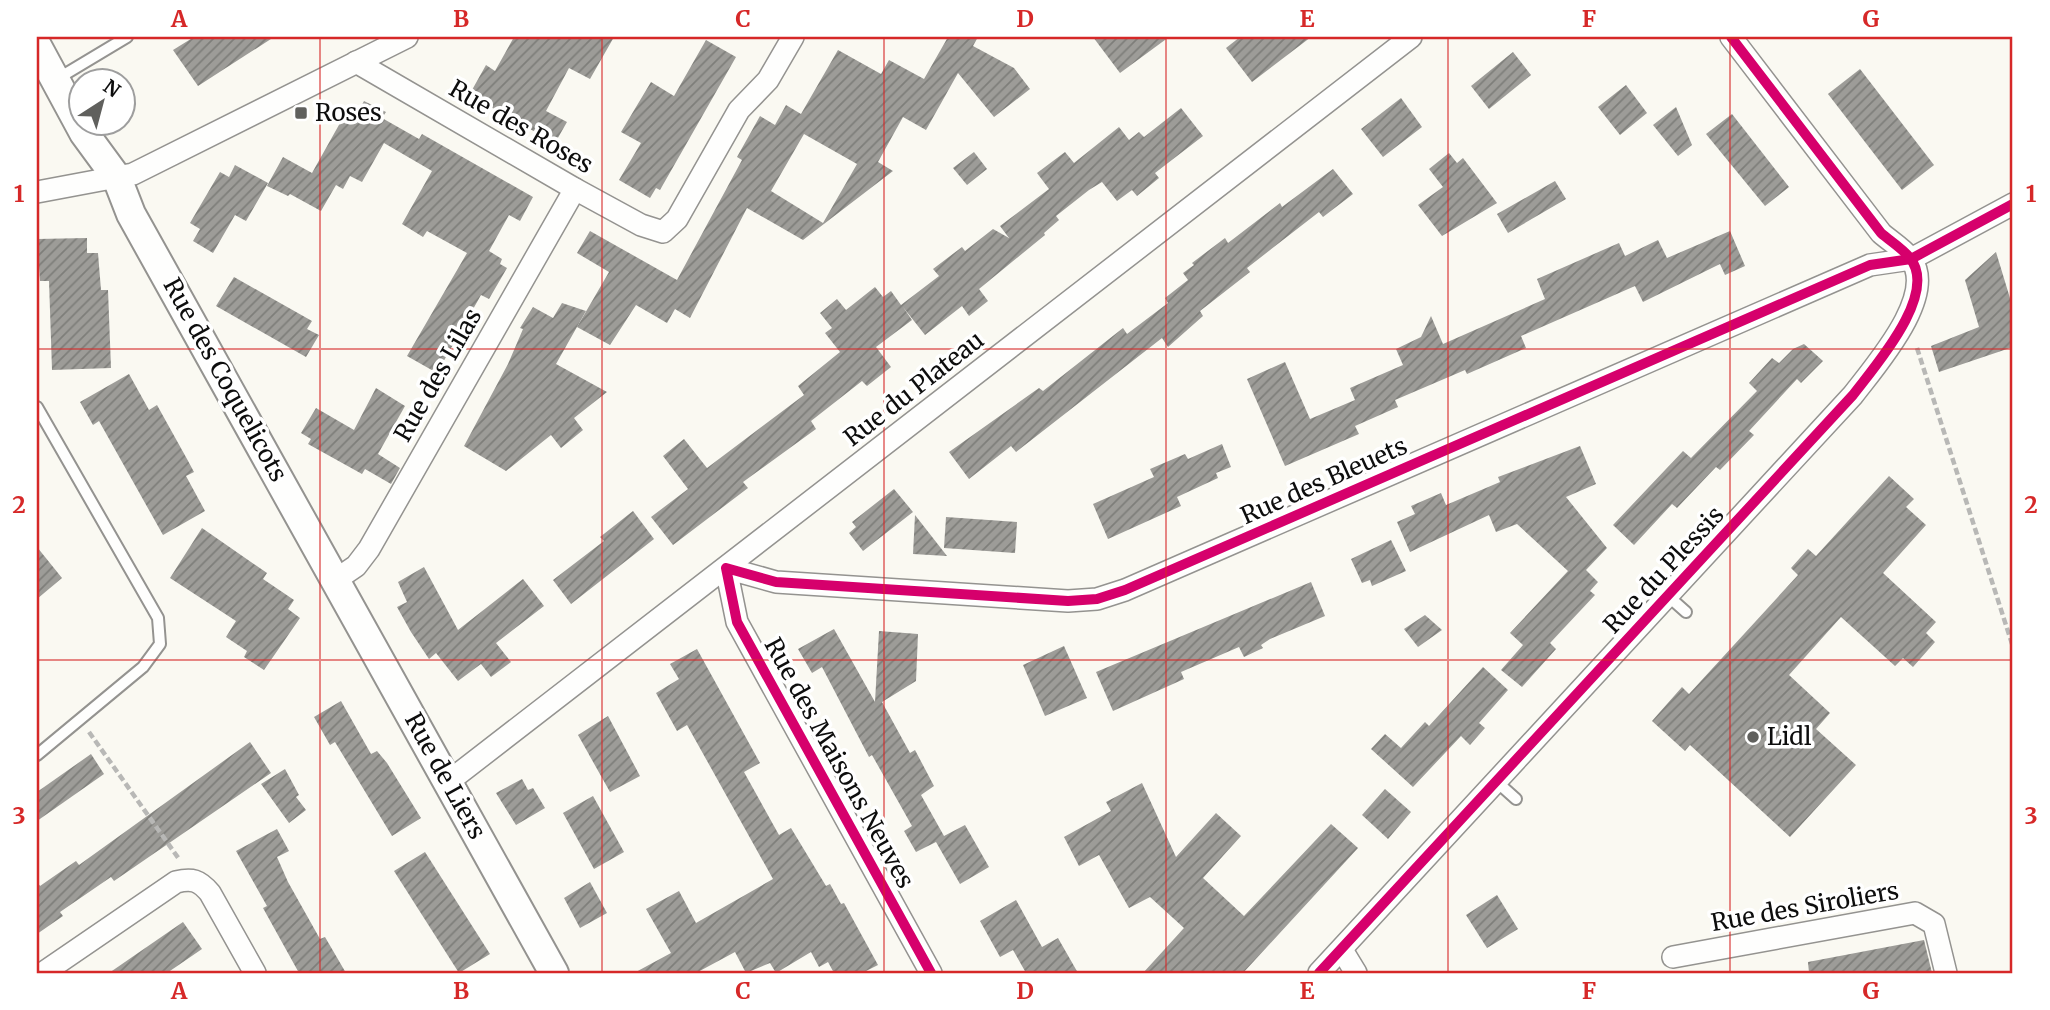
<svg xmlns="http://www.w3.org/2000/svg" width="2050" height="1010" viewBox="0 0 2050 1010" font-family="Merriweather,serif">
<defs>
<pattern id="building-hatch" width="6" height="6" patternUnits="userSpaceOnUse" patternTransform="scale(1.75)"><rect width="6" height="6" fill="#9d9c98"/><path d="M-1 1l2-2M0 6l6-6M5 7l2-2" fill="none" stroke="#7e7e7a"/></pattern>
</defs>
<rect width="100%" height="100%" fill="#faf9f2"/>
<g fill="url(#building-hatch)" fill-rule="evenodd">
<path d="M194,37h80l-76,49 -25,-36z"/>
<path d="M514,37h100l-24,42 -21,-11 -23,43 21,11 -12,21 -75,-42 2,-4 -10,-7 14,-25 9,6z"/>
<path d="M948,37h30l-5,9 41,22 16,21 -36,28 -36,-44 -32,57 -23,-13 -25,45 15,9 -90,69 -56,-32 -57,110 -15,-9 -8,14 -31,-18 -26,40 -33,-18 32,-55 -32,-19 13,-22 87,49 65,-120 -5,-3 23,-41 15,9 11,-20 15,9 37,-64 43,24 8,-14 35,19zM804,134l53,30 -34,59 -52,-32z"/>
<path d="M1093,37h76l-49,36z"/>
<path d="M1240,37h71l-59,45 -26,-34z"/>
<path d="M706,40l30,17 -76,133 -4,-2 -6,10 -31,-18 22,-37 -20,-11 30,-50 23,14z"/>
<path d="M1513,52l18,23 -42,34 -18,-23z"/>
<path d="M1860,69l74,96 -32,25 -74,-96z"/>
<path d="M1626,85l21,28 -27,22 -22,-28z"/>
<path d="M1401,98l21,29 -39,30 -22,-28z"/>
<path d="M364,101l22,11 -4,6 37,21 3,-5 111,63 -13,24 -11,-6 -20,36 13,8 -2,5 7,4 -18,31 -8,-4 -44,78 -30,-17 60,-103 -40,-22 -4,6 -21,-13 30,-53 -48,-28 -22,39 -12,-6 -7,13 -7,-4 -15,26 -31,-17 -2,2 -21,-10 16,-29 29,16 37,-66 9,5z"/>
<path d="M1676,107l16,38 -14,11 -25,-31z"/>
<path d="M1181,108l22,28 -48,37 4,5 -22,18 -5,-6 -15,11 -15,-19 -13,8 -33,26 3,4 -15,13 1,2 -66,54 9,12 -19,15 -7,-10 -37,29 -22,-28 9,13 -36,27 15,20 -24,19 -5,-5 -51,40 5,8 -73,53 5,6 -75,57 -22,-28 37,-28 -25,-33 21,-17 23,29 97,-73 -6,-9 42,-34 -15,-19 7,-5 -12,-15 17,-14 9,11 29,-23 8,10 8,-6 10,14 38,-29 -6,-7 29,-22 3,4 28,-22 16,9 -9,-12 49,-37 -12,-16 28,-21 9,11 45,-36 10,13 10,-8 5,5z"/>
<path d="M1732,114l57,73 -24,19 -59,-72z"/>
<path d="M974,152l13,17 -20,16 -14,-17z"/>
<path d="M1449,153l8,10 6,-5 34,45 -55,33 -24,-31 25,-18 -14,-18z"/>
<path d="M235,165l33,18 -22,38 -11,-6 -22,38 -20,-12 7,-12 -10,-6 30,-51 9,5z"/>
<path d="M1333,169l20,25 -30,23 -4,-5 -72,56 3,4 -50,39 3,5 -35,31 -6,-9 -146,114 -5,-6 -42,33 -20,-27 90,-64 4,3 80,-63 4,6 41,-31 -3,-5 23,-18 -5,-7 11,-8 -2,-2 33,-25 3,5 52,-40 2,4z"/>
<path d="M1555,181l11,18 -58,34 -11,-19z"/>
<path d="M1730,231l15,35 -20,9 -5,-11 -77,38 -8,-16 -114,50 5,12 -59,26 -2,-4 -70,30 3,7 -43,19 4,8 -74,32 -38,-87 38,-17 25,57 45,-19 -5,-12 53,-23 -7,-16 25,-12 10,-21 12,28 102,-45 -8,-20 82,-36 6,13 33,-16 9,18z"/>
<path d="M87,238v15h11l3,37h7l3,78 -59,2 -3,-89h-9l-3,-42z"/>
<path d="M1996,252l17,56v39l-74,25 -8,-26 48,-19 -14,-47z"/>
<path d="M234,277l78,44 -5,8 12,6 -13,22 -90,-51z"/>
<path d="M562,303l24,8 -30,53 51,28 -33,26 9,12 -22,18 -10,-13 -45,36 -42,-25 44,-82 15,-35 -3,-1 13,-21 20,11z"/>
<path d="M1804,344l19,17 -22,22 -4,-4 -48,52 5,4 -34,35 -4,-3 -39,41 -5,-4 -38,41 -21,-20 70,-74 8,7 66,-67 -8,-8 23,-25 7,5 14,-14z"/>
<path d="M129,374l20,36 8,-5 30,54 7,13 -8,4 19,35 -42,24 -64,-114 -6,4 -13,-23z"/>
<path d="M376,388l29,18 -27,48 22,14 -9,16 -26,-15 -3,5 -54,-30 3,-5 -10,-6 15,-25 38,22z"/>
<path d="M1222,444l9,23 -15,6 2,5 -41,19 4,9 -73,33 -15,-35 61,-27 -4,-8 35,-15 3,5z"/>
<path d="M1580,446l16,38 -30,13 41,51 -21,22 12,12 -8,9 5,4 -45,48 6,6 -34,38 -21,-17 22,-25 -13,-12 58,-62 -51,-47 -21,8 -7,-17 -79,37 -13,-30 18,-8 -4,-8 30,-13 5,12 54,-23 -2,-5z"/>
<path d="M1889,476l25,23 -8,8 20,18 -43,48 53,49 -10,11 9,9 -22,25 -10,-9 -8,8 -54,-49 -52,58 41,38 -14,16 40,36 -66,72 -100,-92 -5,6 -33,-30 30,-34 7,7 109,-119 -7,-7 17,-19 8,7z"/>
<path d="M894,489l19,23 -50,39 -14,-18 7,-6 -4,-5z"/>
<path d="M633,511l21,28 -83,65 -18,-24 51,-39 -4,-4z"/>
<path d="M915,515l32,41 -34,-2z"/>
<path d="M946,517l71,5 -2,31 -71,-5z"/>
<path d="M202,528l65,45 -4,6 31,21 -6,9 12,9 -36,52 -20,-13 3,-6 -21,-14 10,-16 -66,-43z"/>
<path d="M1391,540l15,31 -34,15 -2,-6 -8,3 -11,-24z"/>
<path d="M37,547l25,31 -25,21z"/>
<path d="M424,567l34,63 65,-51 21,27 -48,37 15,19 -20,15 -10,-13 -23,17 -22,-28 -7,6 -18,-27 -14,-25 10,-5 -9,-20z"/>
<path d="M1311,582l14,34 -55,23 -9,6 2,3 -19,9 -5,-10 -58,25 3,7 -71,32 -17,-39z"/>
<path d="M1425,615l17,15 -24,17 -14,-18z"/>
<path d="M834,629l41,73 4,-71 39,3 -2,47 -34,21 28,51 5,-3 19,36 -13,9 23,41 21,-11 24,42 -29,17 -24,-42 -20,10 -12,-21 8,-5 -40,-71 -3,2 -47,-90 -10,6 -14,-24z"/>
<path d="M1064,646l23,52 -42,18 -22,-51z"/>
<path d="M697,649l63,114 -16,9 35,63 12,-7 35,58 4,-2 11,20 3,-1 34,62 -16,8h-28l-6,-11 -9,5 -8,-15 -35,21 -6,-10 -24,10 -11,-21 -39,21h-62l37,-20 -25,-44 33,-18 17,32 77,-44 -86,-154 -10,6 -21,-38 23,-14 -9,-15z"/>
<path d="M1483,667l25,23 -29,33 6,5 -15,17 -9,-9 -48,51 -42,-38 14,-15 16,14 24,-26 4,4z"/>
<path d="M341,701l30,53 6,-3 10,12 34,55 -29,18 -57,-94 -5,3 -16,-28z"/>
<path d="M608,716l32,60 -30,16 -32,-57z"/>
<path d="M250,742l21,31 -157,108 -3,-4 -51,35 3,4 -26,18v-52l3,4 36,-25 3,4z"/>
<path d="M91,754l13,20 -67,47v-29z"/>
<path d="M285,769l14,26 -3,2 10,13 -17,13 -28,-39z"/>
<path d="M522,779l6,11 5,-2 12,20 -29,17 -20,-32z"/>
<path d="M1142,783l34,74 40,-44 25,23 -38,42 41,38 87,-92 27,24 -115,125h-100l41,-45 -34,-31 -21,11 -30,-53 -20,11 -15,-29 47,-26 -5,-9z"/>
<path d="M1385,789l26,23 -23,27 -26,-24z"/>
<path d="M593,796l31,56 -30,17 -31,-56z"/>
<path d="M277,829l12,22 -12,6 11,25 32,57 5,-2 21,36h-47l-36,-65 4,-2 -31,-55z"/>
<path d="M425,852l65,102 -31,19 -65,-102z"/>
<path d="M590,882l17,31 -27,15 -16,-30z"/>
<path d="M1497,895l21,34 -31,19 -21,-33z"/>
<path d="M1016,900l26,47 16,-9 20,35h-52l-13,-23 -13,7 -20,-36z"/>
<path d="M183,922l19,27 -35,24h-58z"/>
<path d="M1924,940l8,33h-123l-1,-11z"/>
</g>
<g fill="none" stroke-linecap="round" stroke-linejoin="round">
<defs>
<g id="service">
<path d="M57,79l70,-42"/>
<path d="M37,407l121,211 2,26 -17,23 -106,88"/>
<path d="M1668,596l18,16"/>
<path d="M1497,782l19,17"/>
</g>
<g id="minor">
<path d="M356,62l219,127 66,36 22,7 14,-13 62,-109 29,-30 25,-43"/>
<path d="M37,192l96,-18 274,-137"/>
<path d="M337,579l19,-13 13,-17 206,-360"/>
<path d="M448,782l963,-745"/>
<path d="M1342,950l14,23"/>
<path d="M1673,957l242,-44 19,11 12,49"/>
<path d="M43,973l133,-91c16,-4 23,-2 34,11l45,80"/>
<path d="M931,973l-194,-351 -11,-54 50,14 292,19 29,-2 28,-9 745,-325 41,-6 102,-55"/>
<path d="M1319,973l534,-578c22,-29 86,-101 57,-137 -8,-10 -20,-17 -29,-25l-150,-196"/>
</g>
<path id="tertiary" d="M37,46l47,87 33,45 14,36 423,759"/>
</defs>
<use href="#service" stroke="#949390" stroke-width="14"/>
<use href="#minor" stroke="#949390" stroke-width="24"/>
<use href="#tertiary" stroke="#949390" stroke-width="32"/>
<g stroke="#b8b8b6" stroke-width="4.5" stroke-dasharray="7 3.5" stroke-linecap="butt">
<path d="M1917,348l96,299"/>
<path d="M89,732l90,127"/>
</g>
<use href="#service" stroke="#fefefd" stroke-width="10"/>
<use href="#minor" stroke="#fefefd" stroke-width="21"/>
<use href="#tertiary" stroke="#fefefd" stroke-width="28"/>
<defs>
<g id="cycleway">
<path d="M931,973l-194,-351 -11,-54 50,14 292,19 29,-2 28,-9 745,-325 41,-6 102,-55"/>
<path d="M1319,973l534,-578c22,-29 86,-101 57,-137 -8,-10 -20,-17 -29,-25l-150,-196"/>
</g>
</defs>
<use href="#cycleway" stroke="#fff" stroke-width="15"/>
<use href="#cycleway" stroke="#d6006c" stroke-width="10"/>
</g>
<path fill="none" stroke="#d62828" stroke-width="2" stroke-opacity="0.55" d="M320,37v936M602,37v936M884,37v936M1166,37v936M1448,37v936M1730,37v936M37,349h1976M37,660h1976"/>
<g fill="#60605d" stroke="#fff" stroke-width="2.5">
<rect x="294" y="106" width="14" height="14" rx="3.5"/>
<circle cx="1753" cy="737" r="7"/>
</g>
<g text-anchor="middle" stroke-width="7" stroke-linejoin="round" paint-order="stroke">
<g font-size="24" fill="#0d0d0d" stroke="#fff" text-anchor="start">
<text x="315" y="121">Roses</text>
<text x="1767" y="745">Lidl</text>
</g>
<g font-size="24" fill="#0d0d0d" stroke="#fff">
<text transform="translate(521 127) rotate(30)" y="8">Rue des Roses</text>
<text transform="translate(438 375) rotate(-60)" y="8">Rue des Lilas</text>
<text transform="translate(225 380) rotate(61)" y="8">Rue des Coquelicots</text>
<text transform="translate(914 389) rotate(-38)" y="8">Rue du Plateau</text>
<text transform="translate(1324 481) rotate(-24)" y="8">Rue des Bleuets</text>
<text transform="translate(1664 570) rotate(-47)" y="8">Rue du Plessis</text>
<text transform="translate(839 763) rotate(61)" y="8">Rue des Maisons Neuves</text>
<text transform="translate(445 776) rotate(61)" y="8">Rue de Liers</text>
<text transform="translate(1805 907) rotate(-10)" y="8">Rue des Siroliers</text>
</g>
</g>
<rect width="2050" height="1010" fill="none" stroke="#ffffff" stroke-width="77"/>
<g transform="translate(102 102) rotate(36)"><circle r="33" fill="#ffffff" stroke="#9e9e9e" stroke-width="2"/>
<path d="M0-5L12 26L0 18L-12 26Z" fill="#60605d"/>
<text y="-10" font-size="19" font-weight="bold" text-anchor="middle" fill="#0d0d0d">N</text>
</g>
<rect x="38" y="38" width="1973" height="934" fill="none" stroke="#d62828" stroke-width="2.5"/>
<g font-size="23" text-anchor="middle" font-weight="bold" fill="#d62828">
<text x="179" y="27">A</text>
<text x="461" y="27">B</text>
<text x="743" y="27">C</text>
<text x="1025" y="27">D</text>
<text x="1307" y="27">E</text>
<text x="1589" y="27">F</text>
<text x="1871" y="27">G</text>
<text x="19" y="202">1</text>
<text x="2031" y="202">1</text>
<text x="19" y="513">2</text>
<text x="2031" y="513">2</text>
<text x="19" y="824">3</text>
<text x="2031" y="824">3</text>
<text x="179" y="999">A</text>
<text x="461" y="999">B</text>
<text x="743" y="999">C</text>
<text x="1025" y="999">D</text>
<text x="1307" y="999">E</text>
<text x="1589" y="999">F</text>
<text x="1871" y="999">G</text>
</g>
</svg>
